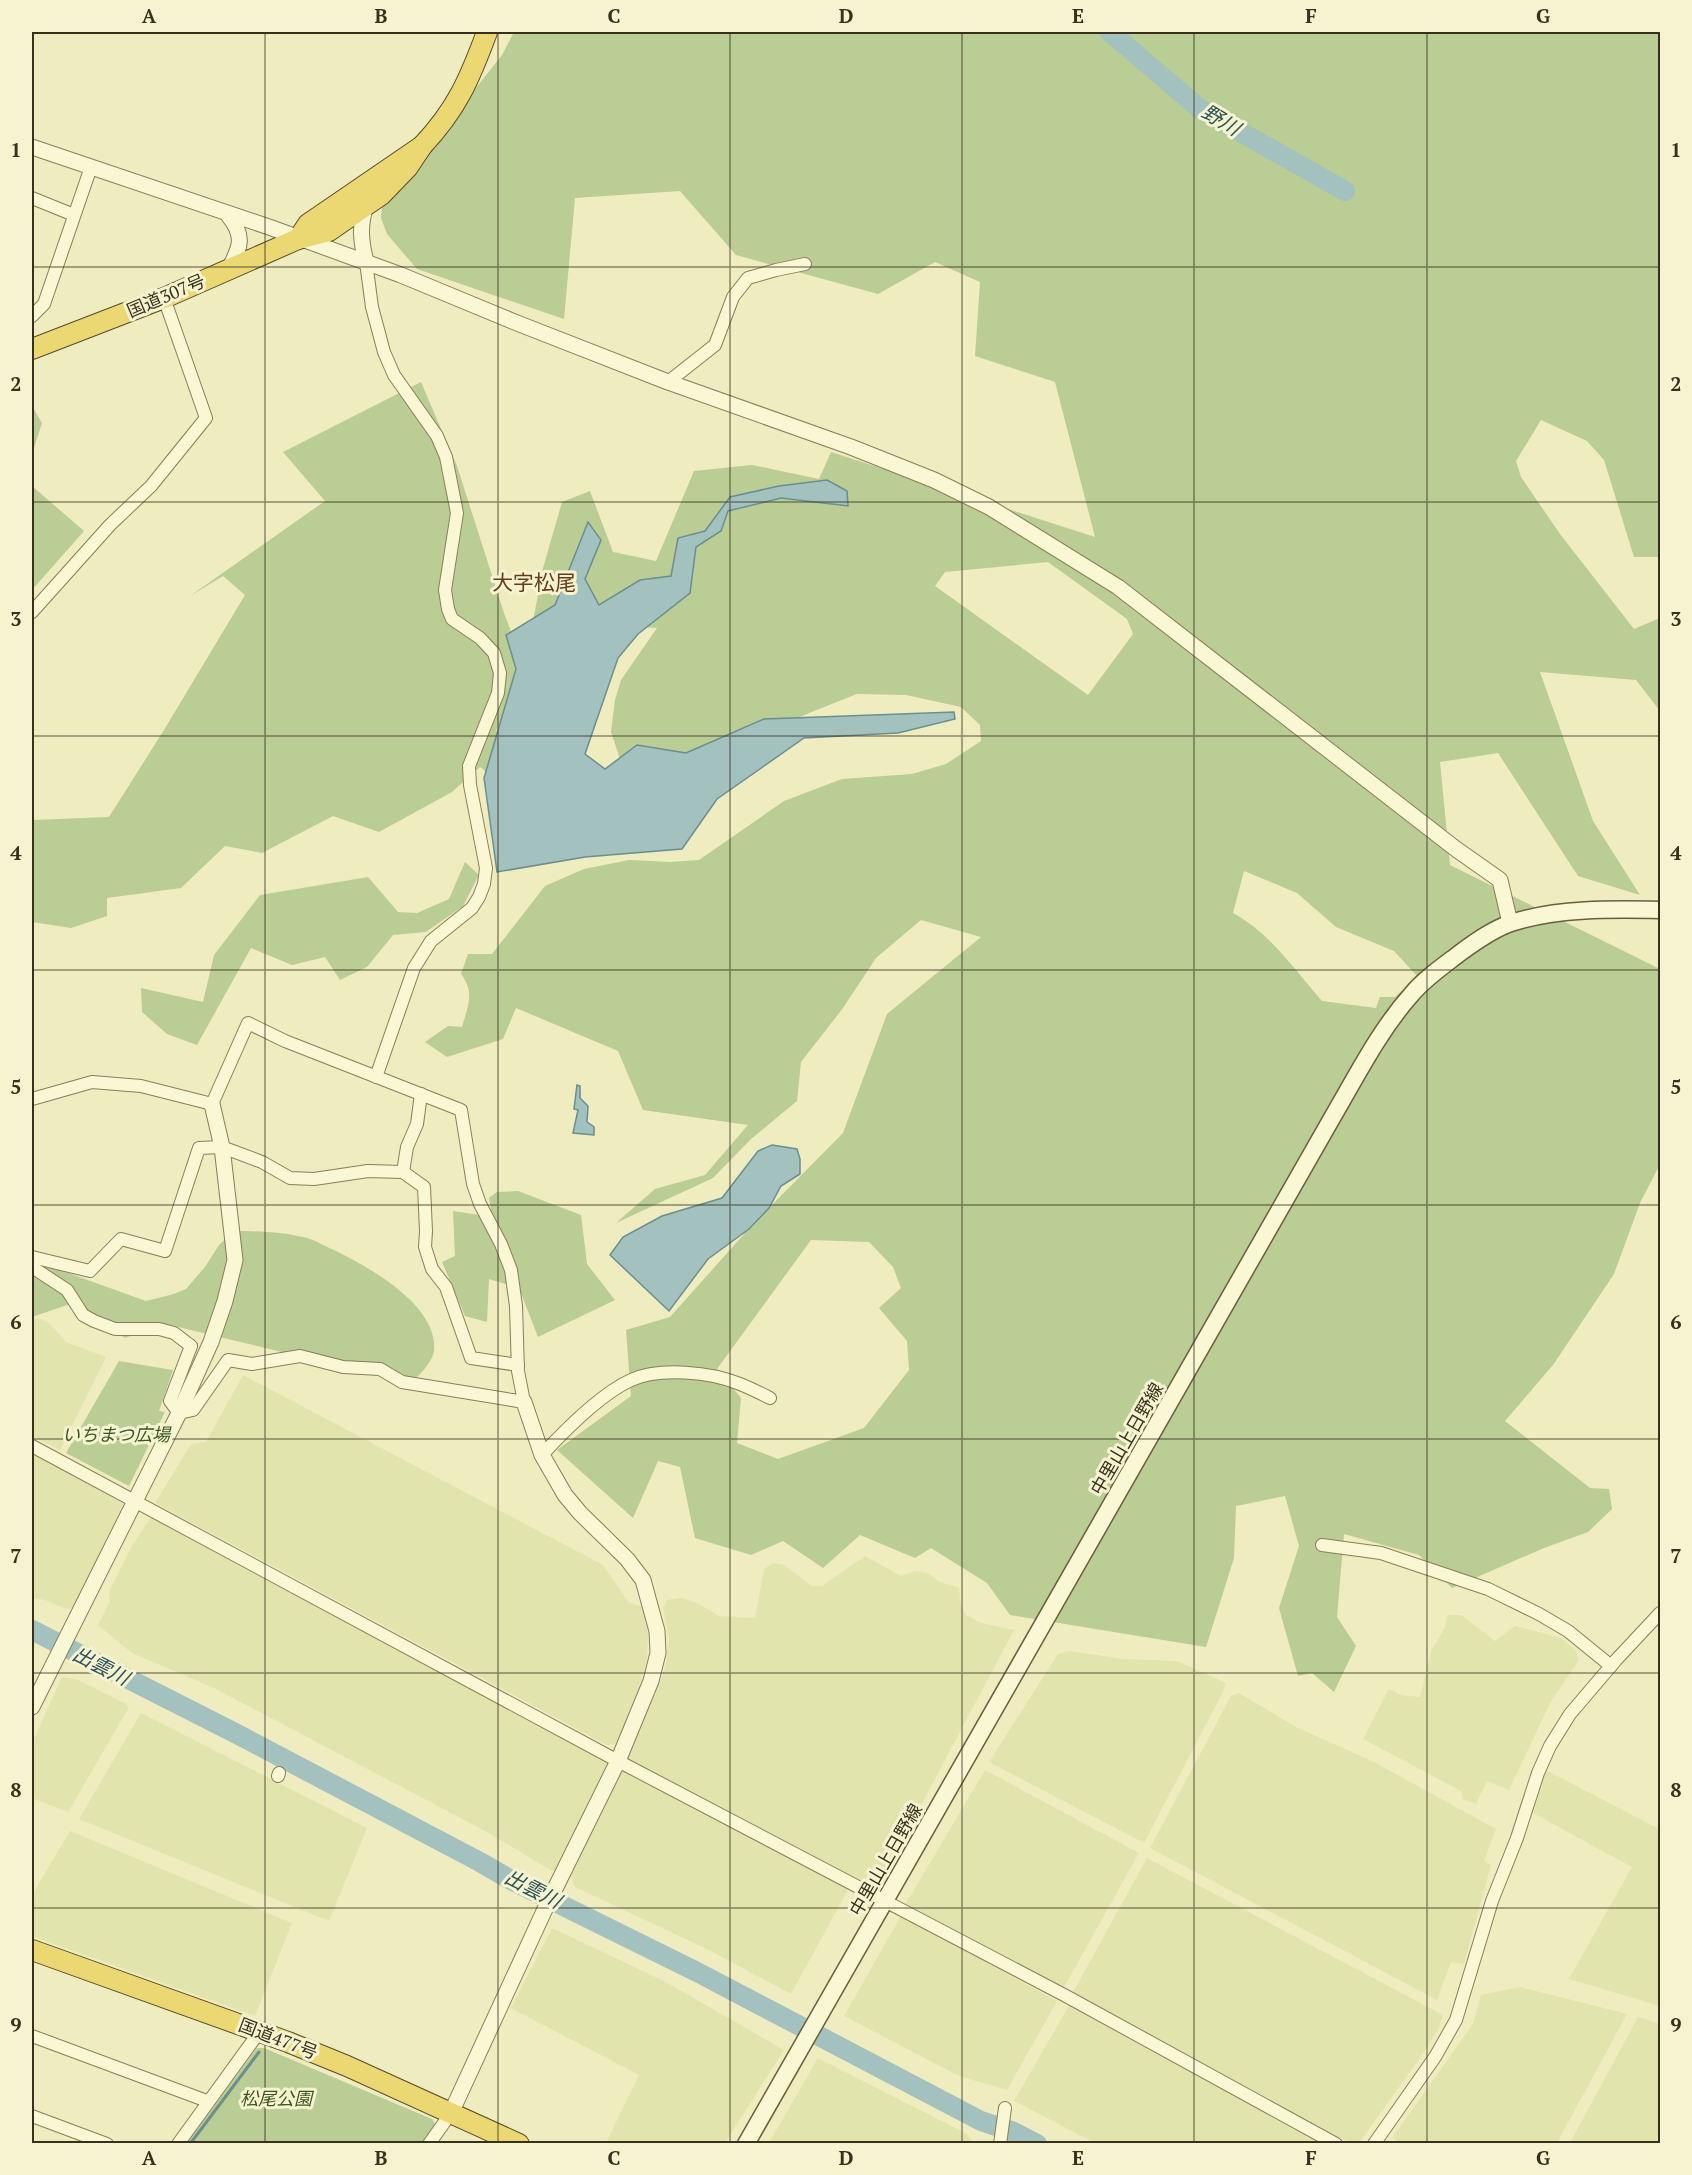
<svg xmlns="http://www.w3.org/2000/svg" width="1692" height="2175" viewBox="0 0 1692 2175" font-family="'PT Serif','Noto Sans JP',serif">
<rect width="100%" height="100%" fill="#efecc0"/>
<g fill="#e1e5ad">
<path d="M38,1318l11,5 17,19 40,15 -46,93 -28,-14v-117z"/>
<path d="M243,1375l360,190 26,38 13,3 6,28 -1,24 -8,29 -23,57 -9,1 -452,-242 36,-59 15,-2z"/>
<path d="M32,1451l91,53 -49,103 -8,2 -21,-9 -13,-2z"/>
<path d="M151,1517l456,242 2,5 -51,105 -6,2 -65,-39 -273,-144 -82,-35 -34,-28 12,-24 -1,-9 23,-46z"/>
<path d="M865,1556l36,20 14,-5 13,2 12,9 19,6 2,18 5,9 15,8 33,7 -138,260 -252,-133 31,-62 11,-30 3,-27 -6,-31 4,-7 14,-2 16,5 22,13 36,2 9,-49 9,-6 11,2 28,21h10z"/>
<path d="M1447,1615h14l34,26 20,-15 46,12 14,12 4,10 -29,43 -41,87 -22,-9 -11,23 -13,-5 -2,-8 -98,-52 26,-50 12,6 19,2 11,-46 14,-23z"/>
<path d="M1069,1651l54,8 54,2 49,22 -2,7 -80,153 -155,-81 69,-108z"/>
<path d="M62,1677l14,2 50,25 2,5 -60,103 -36,-14v-55z"/>
<path d="M1239,1693l57,34 76,34 124,68 -12,32 7,4 -27,99 -13,-2 -14,38 -287,-152 81,-152z"/>
<path d="M141,1713l226,115 -38,93 -250,-102z"/>
<path d="M621,1767l228,121 -58,106 -82,-44 -134,-63 -4,-11z"/>
<path d="M985,1770l154,83 -76,136 -158,-84z"/>
<path d="M1546,1770l111,58 3,-7v185l-91,-27 63,-112 -99,-54z"/>
<path d="M70,1831l222,92 -37,93 -223,-80v-41z"/>
<path d="M1147,1858l296,157 -4,13 -21,33 -59,82h-9l-278,-149z"/>
<path d="M901,1916l156,85 -50,89 -48,-14 -115,-60z"/>
<path d="M552,1928l112,53 120,69 -59,93h-119l33,-68 -128,-67z"/>
<path d="M1520,1987l107,27 -70,129 -153,1 -12,-6 81,-114 8,-29z"/>
<path d="M1070,2004l256,139h-231l-81,-42z"/>
<path d="M1638,2017l22,7v119h-90z"/>
<path d="M818,2058l149,76 6,9h-204z"/>
</g>
<g fill="#b9cd94" fill-rule="evenodd">
<path d="M514,32h1146v525h-26l-30,-97 -17,-19 -46,-21 -25,41 5,16 39,57 74,95 26,-11v93l-24,-31 -96,-8 53,149 47,74 -62,-19 -80,-123 -58,9 10,103 210,104v195l-20,39 -26,71 -61,91 -48,56 85,67 19,1 3,20 -24,23 -44,16 -92,40 -33,-33 -75,-21 -7,83 19,29 -22,46 -22,-19 -14,3 -19,-68 20,-62 -14,-50 -49,10 -2,52 -28,89 -196,-32 -23,-32 -56,-35 -16,10 -55,-23 -37,33 -40,-27 -32,14 -56,-17 -15,-71 -22,-6 -25,57 -76,-68 74,-54 -5,-66 44,-13 83,-93 90,-91 44,-119 94,-77 -60,-17 -45,38 -33,50 -42,54 -4,39 -46,38 -38,39 -97,45 39,-34 50,-14 43,-50 -105,-15 -25,-59 -102,-43 -13,31 -56,18 -22,-15 23,-16 14,1c6,-21 13,-35 -1,-53l7,-20h24l53,-68 39,-17 45,-9 42,2 28,-2 85,-59 58,-22 70,-5 34,-10 35,-23 -1,-16 -19,-18 -55,-12 -49,-1 -48,19 -93,42 -92,16 -13,-39 4,-32 6,-20 36,-52 -124,-7 10,-53 19,-66 28,-11 23,61 43,9 38,-90 58,-6 67,14 12,-27 264,85 -40,-155 -80,-26 5,-74 -45,-20 -57,32 -142,-39 -56,-64 -105,7 -11,121 -147,-50 -30,-35 -6,-16 1,-12 120,-151zM1048,562l79,57 6,15 -45,61 -153,-109 10,-14zM1244,871l53,22 39,34 58,24 23,25 -22,21h-15l-4,11 -54,-7c-27,-31 -52,-68 -89,-88zM811,1240l58,2 24,25 8,21 -22,20 28,33 2,29 -45,58 -86,31 -41,-16 4,-45 -24,-29z"/>
<path d="M421,382l36,84 47,147 23,61 -31,56 20,37 -9,21 -27,-21 -28,25 -73,40 -46,-16 -71,37 -37,-7 -44,42 -74,10v18l-36,12 -39,-6v-102l77,-3 55,-87 81,-135 -22,-19 -33,20 135,-95 -42,-49z"/>
<path d="M32,406l10,17 -10,31z"/>
<path d="M32,486l52,45 -52,59z"/>
<path d="M465,862l14,13 -16,31 -37,26 -33,3 -26,32 -27,13 -15,-23 -33,8 -41,-17 -54,97 -30,-11 -25,-22 -1,-24 62,14 11,-47 46,-60 108,-18 30,35 19,1 32,-14z"/>
<path d="M518,1191l63,24 6,49 28,36 -77,37 -19,-49 -30,-9 -2,43 -22,-6 -23,-54 13,-6 -2,-45 39,6 -3,-19 8,-6z"/>
<path d="M234,1231c24,0 50,1 73,7 8,2 17,8 25,11 35,17 107,56 102,102 -2,12 -15,25 -24,32l-244,-59 -41,14 -37,-26 -9,-11 -47,16v-57l114,41 28,-7 12,-5 19,-22 14,-22z"/>
<path d="M119,1361l54,9 -14,41 6,1 -36,74 -63,-33z"/>
<path d="M257,2048h7l168,71 4,7 -14,17 -236,1z"/>
</g>
<g fill="#a3c1bf" stroke="#6a8f8f" stroke-width="1.5">
<path d="M827,480l20,11 1,15 -67,-8 -53,13 -7,20 -25,16 -6,46 -52,41 -20,24 -33,96 20,15 32,-24 49,8 78,-34 190,-7 1,7 -57,14 -94,5 -87,61 -35,50 -97,8 -88,15 -13,-94 32,-109 -10,-34 49,-30 33,-83 13,18 -16,39 14,26 41,-25 31,-4 7,-38 27,-7 25,-34 49,-11z"/>
<path d="M577,1085l3,1v12l8,8 -1,16 7,5v8l-21,-2 5,-23 -4,-1z"/>
<path d="M772,1145l25,4 3,10v15l-19,12 -12,22 -20,21 -41,30 -39,52 -59,-56 13,-18 39,-21 60,-18 36,-47z"/>
</g>
<g fill="none" stroke-linecap="round" stroke-linejoin="round">
<path stroke="#6a8f8f" stroke-width="3" d="M190,2144l69,-92"/>
<g stroke="#a3c1bf" stroke-width="20">
<path d="M1110,32l90,77 145,82"/>
<path d="M32,1630l203,103 245,129 31,18 186,92 284,149 33,11 23,12"/>
</g>
<defs>
<g id="minor">
<path d="M32,198l42,17"/>
<path d="M366,262l6,45 12,45 10,23 43,61 9,21 11,56 -12,77 3,19 4,10 28,19 14,15 6,20 -2,20 -29,73 1,19 16,83 -2,16 -5,13 -7,11 -41,33 -17,27 -38,109"/>
<path d="M32,316l12,-12 47,-137"/>
<path d="M668,382l47,-37 18,-48 15,-19 28,-8 29,-6"/>
<path d="M32,612l78,-87 41,-39 55,-68 -42,-120"/>
<path d="M32,1099l60,-17 49,4 71,18 36,-81 37,18 176,69 12,74 7,20 21,40 10,26 5,36 2,65 6,31 -122,-20 -22,-13 -37,-2 -43,-11 -48,8 -24,-4 -35,50 -14,3 -9,-12 21,-55 -17,-13 -15,-4h-44l-21,-8 -11,-6 -16,-25 -35,-23"/>
<path d="M403,1172l4,-25 10,-23 4,-30"/>
<path d="M32,1257l58,14 31,-32 44,12 34,-103 23,-1 40,15 28,16 24,1 54,-8 35,1 21,15 2,44 -1,16 7,22 14,18 25,71 47,7"/>
<path d="M32,1446l586,315 448,235 270,148"/>
<path d="M542,1455c23,-25 59,-61 89,-75 29,-13 80,-8 109,4 10,4 20,9 30,14"/>
<path d="M1322,1545l59,8 107,36 51,25 29,17 43,35"/>
<path d="M278,1776l1,-3"/>
<path d="M32,2036l175,65"/>
<path d="M32,2116l75,28"/>
<path d="M178,2144l82,-113"/>
<path d="M429,2144l22,-31"/>
<path d="M1000,2144l5,-36"/>
<path d="M1374,2144l61,-87 21,-37 36,-119 25,-63 21,-65 12,-27 20,-32 46,-54 44,-47"/>
</g>
<g id="tertiary">
<path d="M32,147l237,80 132,48 116,48 151,59 183,65 83,33 55,27 129,80 338,262 44,31 10,43"/>
<path d="M228,215c17,21 13,31 1,54"/>
<path d="M366,262c-5,-21 -7,-36 0,-56"/>
<path d="M32,1707l147,-294 32,-71 14,-41 10,-41 -13,-113 -10,-43"/>
<path d="M451,2113l94,-204 73,-148 33,-80 7,-28 -1,-22 -14,-51 -16,-21 -47,-46 -15,-18 -23,-40 -18,-53"/>
</g>
<path id="secondary" d="M746,2144l586,-1026c24,-41 47,-87 79,-123 13,-16 32,-29 49,-42 15,-11 33,-24 51,-30 45,-15 102,-14 149,-13"/>
<g id="trunk">
<path d="M298,239l10,-15 114,-78c35,-37 48,-68 65,-114"/>
<path d="M32,349l132,-51 134,-59 31,-8 52,-36 27,-28 14,-21"/>
<path d="M32,1950l256,92 59,24 172,78"/>
</g>
</defs>
<use href="#minor" stroke="#897e58" stroke-width="14"/>
<use href="#tertiary" stroke="#897e58" stroke-width="17"/>
<use href="#secondary" stroke="#6a5e3b" stroke-width="19"/>
<use href="#trunk" stroke="#564a2c" stroke-width="22"/>
<use href="#minor" stroke="#faf7d4" stroke-width="12"/>
<use href="#tertiary" stroke="#faf7d4" stroke-width="15"/>
<use href="#secondary" stroke="#faf7d4" stroke-width="16"/>
<use href="#trunk" stroke="#ebd872" stroke-width="20"/>
</g>
<path fill="none" stroke="#38301c" stroke-width="1.5" stroke-opacity="0.55" d="M265,32v2112M498,32v2112M730,32v2112M962,32v2112M1194,32v2112M1427,32v2112M32,267h1628M32,502h1628M32,736h1628M32,970h1628M32,1205h1628M32,1439h1628M32,1673h1628M32,1908h1628"/>
<g text-anchor="middle" stroke-width="6" stroke-linejoin="round" paint-order="stroke">
<g font-size="18" fill="#38301c" stroke="#f6f4d0">
<text transform="translate(166 296) rotate(-23)" y="6">国道307号</text>
<text transform="translate(1127 1439) rotate(-60)" y="6">中里山上日野線</text>
<text transform="translate(886 1860) rotate(-60)" y="6">中里山上日野線</text>
<text transform="translate(278 2039) rotate(21)" y="6">国道477号</text>
</g>
<g font-size="18" font-style="italic" fill="#3c5522" stroke="#f6f4d0">
<text x="116" y="1441">いちまつ広場</text>
<text x="276" y="2105">松尾公園</text>
</g>
<g font-size="20" font-style="italic" fill="#2b5058" stroke="#f6f4d0">
<text transform="translate(1221 120) rotate(31)" y="7">野川</text>
<text transform="translate(101 1666) rotate(27)" y="7">出雲川</text>
<text transform="translate(533 1889) rotate(27)" y="7">出雲川</text>
</g>
<g font-size="21" fill="#663c1b" stroke="#f6f4d0">
<text x="534" y="590">大字松尾</text>
</g>
</g>
<rect width="1692" height="2175" fill="none" stroke="#f6f4d0" stroke-width="66"/>
<rect x="33" y="33" width="1626" height="2109" fill="none" stroke="#38301c" stroke-width="2"/>
<g font-size="20" text-anchor="middle" font-weight="bold" fill="#38301c">
<text x="149" y="23">A</text>
<text x="381" y="23">B</text>
<text x="614" y="23">C</text>
<text x="846" y="23">D</text>
<text x="1078" y="23">E</text>
<text x="1311" y="23">F</text>
<text x="1543" y="23">G</text>
<text x="16" y="157">1</text>
<text x="1676" y="157">1</text>
<text x="16" y="391">2</text>
<text x="1676" y="391">2</text>
<text x="16" y="626">3</text>
<text x="1676" y="626">3</text>
<text x="16" y="860">4</text>
<text x="1676" y="860">4</text>
<text x="16" y="1094">5</text>
<text x="1676" y="1094">5</text>
<text x="16" y="1329">6</text>
<text x="1676" y="1329">6</text>
<text x="16" y="1563">7</text>
<text x="1676" y="1563">7</text>
<text x="16" y="1797">8</text>
<text x="1676" y="1797">8</text>
<text x="16" y="2032">9</text>
<text x="1676" y="2032">9</text>
<text x="149" y="2165">A</text>
<text x="381" y="2165">B</text>
<text x="614" y="2165">C</text>
<text x="846" y="2165">D</text>
<text x="1078" y="2165">E</text>
<text x="1311" y="2165">F</text>
<text x="1543" y="2165">G</text>
</g>
</svg>
